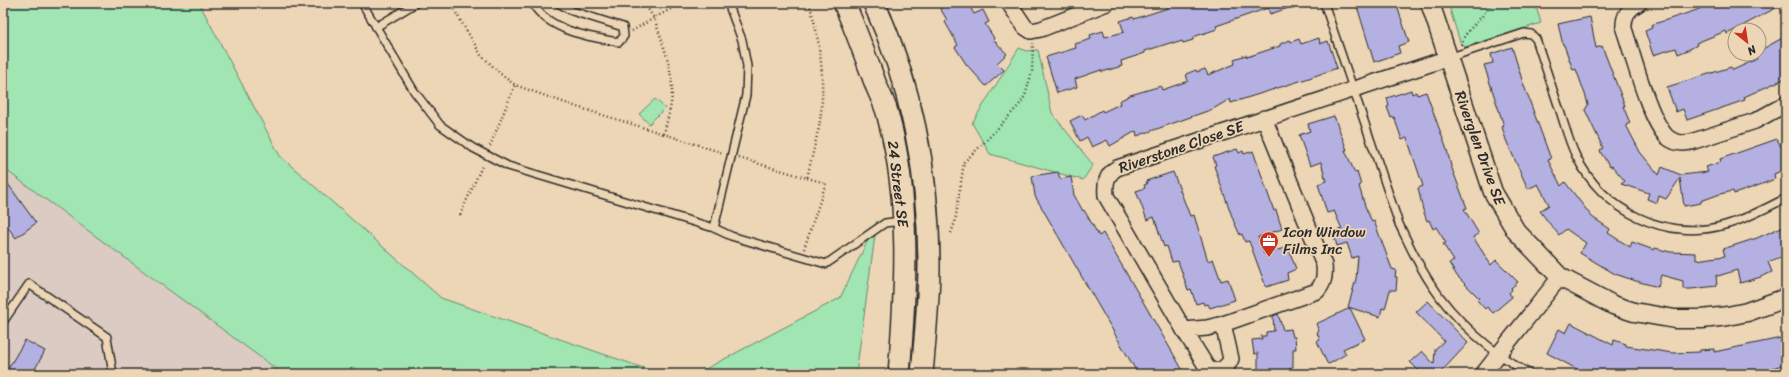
<svg xmlns="http://www.w3.org/2000/svg" width="1789" height="377" viewBox="0 0 1789 377" font-family="Sriracha,sans-serif">
<rect width="100%" height="100%" fill="#edd6b5"/>
<filter id="ink" filterUnits="userSpaceOnUse"><feTurbulence type="fractalNoise" baseFrequency=".025" numOctaves="2"/><feDisplacementMap in="SourceGraphic" scale="8" xChannelSelector="R" yChannelSelector="G"/><feConvolveMatrix kernelMatrix="1 2 1 2 8 2 1 2 1" color-interpolation-filters="sRGB"/></filter>
<g filter="url(#ink)">
<path fill="#dccbc2" d="M3,168l280,206h-280z"/>
<g fill="#a0e5b2" stroke="#66886e">
<path d="M3,3h196l81,153 161,142 220,76h-378l-280,-206z"/>
<path d="M1448,3h87l6,20 -76,24 -5,-5z"/>
<path d="M1019,48l7,3 12,-1 14,63 41,52 -10,15 -93,-26 -18,-31z"/>
<path d="M655,99l10,9 -16,16 -10,-10z"/>
<path d="M877,221l-21,153h-160l144,-76z"/>
</g>
<g fill="#b4b1e2" stroke="#2b2b2b">
<path d="M937,3h31l6,11 9,-4 6,12 -4,2 9,14 -1,1 14,15 -10,9 7,7 -18,16 -20,-22 -11,-17 3,-2 -13,-23 2,-2z"/>
<path d="M1167,3h34l1,3 8,-3h88v2l-28,9 -2,-6 -52,18 1,3 -24,8v3l-10,3 -1,-2 -9,3v-2l-28,9v2l-24,8 1,5 -20,6 -1,-2 -26,9 2,8 -20,6 -11,-36 30,-9 -1,-4 16,-5 -1,-4 13,-4 2,6 19,-5 -4,-11 13,-4 1,2 34,-11z"/>
<path d="M1356,3h40l13,39 -11,4 2,7 -26,9z"/>
<path d="M1711,3h74l-58,31 -1,-3 -30,12 1,2 -9,5 -10,4 -2,-6 -23,7 -8,-24 7,-3 -1,-3 46,-15z"/>
<path d="M1590,17l6,31 6,-2 23,60h-2l7,17 -4,2 14,27 19,23 3,-8 19,8 27,-3 -2,-5 15,-5 -1,-3 57,-20 4,8 5,-2v24l-12,5 1,5 -18,7 -23,8 -1,-3 -13,3 -19,7v2l-17,3 -4,-28 -14,21 -7,-3 -2,7 -10,-4 2,-6 -28,-9 4,-3 -13,-15 -2,1 -9,-14 -1,-3 3,-2 -18,-38 3,-5 -2,-8 -10,-28 -3,1 -9,-25h-1l-5,-21z"/>
<path d="M1786,36v42l-42,19 1,3 -58,20 -4,-11 -7,3 -9,-25 64,-20 2,3 24,-11 -2,-5h4v-3z"/>
<path d="M1319,38l1,6 8,-3 9,27 -31,11 -75,24 -1,-4 -17,10 -76,27 -1,-5 -26,15 -3,-6 -15,7 -5,-10 -7,4 -10,-20 12,-6 3,5 17,-10 1,2 17,-8 -1,-3 8,-4v-1l34,-10 1,4 26,-9 -2,-7 10,-4 1,2 8,-3 3,6 27,-11 -1,-5 12,-4 1,2 33,-11v-2l10,-4 1,2 8,-3 2,5z"/>
<path d="M1512,47l11,36 28,76 -3,1 13,26 4,-4 27,35 18,12 -2,4 22,14 2,-5 22,8 1,-2 15,4 26,1v7l29,-4 -2,-7 34,-11 29,-13v30l-18,7 4,10 -11,5 -21,6 -3,-13 -19,6 -2,-1 1,11 -26,3h-8v-8l-22,-6 -3,12 -22,-6 -21,-7 -35,-21 6,-10 -20,-14 -7,6 -10,-12 -9,-12 9,-6 -11,-21 -10,5 -22,-49 -4,-13 2,-1 -20,-61 9,-2 -2,-9z"/>
<path d="M1411,90l1,4 4,-2 1,3 9,-3 21,58 4,16 16,42 -3,1 15,25 -6,3 18,28 5,-5 22,22 -7,6 1,2 -3,3 3,4 -19,16 -6,-6 -2,2 -8,-9 2,-2 -22,-22 -8,-13 5,-2 -11,-17 3,-1 -10,-16 -3,2 -4,-9 -2,1 -4,-11 -5,-22 5,-2 -16,-48 -5,2 -8,-23 -3,1 -4,-11 2,-1 -2,-8z"/>
<path d="M1334,116l13,34h-2l10,23 2,-1 4,13 -2,1 6,20 7,16 2,-1 18,48 4,1 -1,7h2l-1,13h-6l-5,19 -3,-1 -2,9 -32,-10 8,-28 2,-23 -6,2 -5,-15 -10,3 -4,-14 9,-3 -8,-18 -7,2 -9,-29 8,-3 -5,-19 -11,4 -11,-31 11,-4 -2,-7z"/>
<path d="M1237,149l2,4 4,-2 1,3 9,-3 21,60 2,-1 6,19 -24,8 6,17 24,-7 8,22 -9,4 1,7 -22,7 -17,-46 -4,1 -3,-8 -2,1 -6,-13 -20,-56 2,-1 -3,-8z"/>
<path d="M1058,172l2,7 11,-2 3,18 9,16 1,-1 15,26 4,-3 82,141h-47l-103,-178 -3,-20z"/>
<path d="M1173,172l17,44 4,-1 14,46 5,-2 8,22 7,-2 7,21 -25,8 -2,-4 -4,1 -1,-3 -7,2 -5,-15 -3,1 -10,-29 -6,1 -5,-16 -3,1 -10,-30 -7,3 -11,-29 9,-3 -1,-3 3,-1 -1,-3z"/>
<path d="M3,177l33,46 -20,15 -13,-17z"/>
<path d="M1428,301l40,42 -27,29 2,2h-21l-12,-12 12,-11 12,13 1,-15 9,-8 -28,-29z"/>
<path d="M1350,308l15,31 -22,10 3,5 -17,10 -2,-1 -10,-22 3,-1 -3,-7 2,-2 -3,-7z"/>
<path d="M1278,314l5,16 8,-1 2,8h2l1,12h-3v18l-3,1v6h-23v-3l-9,-1v-17l-4,1 -2,-14 10,-1 -1,-3h5v-4l8,-1 -1,-15z"/>
<path d="M1571,323l42,22 1,-5 12,4v2l47,7 27,-1v-2l14,-1v3l72,-15v27l-14,4 1,2 -17,4h-170l-39,-21 12,-24 7,4z"/>
<path d="M25,340l20,11 -13,23h-27z"/>
</g>
<g fill="none" stroke-linecap="round" stroke-linejoin="round">
<defs>
<g id="service">
<path d="M362,3l52,88 26,34 33,23 35,18 206,62 17,8 95,28 59,-41 16,-2"/>
<path d="M532,3c17,28 57,34 87,39l5,-6 -1,-9 -51,-16 -14,-8"/>
<path d="M1324,3l75,221c10,20 19,41 32,60 23,36 61,69 99,90"/>
<path d="M376,27l40,-24"/>
<path d="M1448,58l76,-25 7,1 5,5c8,24 16,48 24,72 5,15 9,31 16,45 27,55 90,86 149,69 21,-6 42,-17 61,-27"/>
<path d="M714,228l32,-133 1,-29 -5,-26 -14,-37"/>
<path d="M3,322l26,-38 78,53 6,37"/>
</g>
<g id="minor">
<path d="M1009,3l16,24 6,4 10,-2 66,-26"/>
<path d="M1639,3c-11,6 -16,13 -15,26 9,26 25,90 43,108 7,6 15,7 24,5l64,-21 31,-17"/>
<path d="M1264,118l60,147c1,11 0,18 -7,26l-94,33 -16,4 -23,2 -78,-134c-1,-13 0,-21 11,-28l331,-110"/>
<path d="M1184,330l24,39 8,2 7,-2 6,-6 2,-4 -8,-35"/>
<path d="M1483,374l77,-97"/>
</g>
<path id="tertiary" d="M1430,3l63,189 23,39 44,46 53,28 21,7 41,7h27l26,-3 19,-4 39,-14"/>
<g id="secondary">
<path d="M844,3c12,27 22,55 32,82 4,10 10,21 12,31 23,85 18,172 11,258"/>
<path d="M874,3c38,84 55,170 55,262 0,36 -4,73 -7,109"/>
</g>
</defs>
<use href="#service" stroke="#2b2b2b" stroke-width="10"/>
<use href="#minor" stroke="#2b2b2b" stroke-width="18"/>
<use href="#tertiary" stroke="#2b2b2b" stroke-width="21"/>
<use href="#secondary" stroke="#2b2b2b" stroke-width="24"/>
<g stroke="#2b2b2b" stroke-width="2.5" stroke-dasharray="1 3" stroke-linecap="butt">
<path d="M450,3l31,52 22,21 12,9"/>
<path d="M644,3l10,15 28,-15"/>
<path d="M632,31l22,-13c8,24 18,48 18,73 0,15 -5,29 -8,43l59,19"/>
<path d="M1461,45c4,-17 24,-26 29,-42"/>
<path d="M490,146l25,-61 62,22 87,27"/>
<path d="M739,158l68,20c4,-17 8,-34 12,-51 7,-41 2,-85 -10,-124"/>
<path d="M460,215l23,-51"/>
<path d="M951,233l4,-11 9,-60 22,-21 34,-37 5,-8 7,-24 1,-29"/>
<path d="M804,249l22,-66 -19,-5"/>
</g>
<use href="#service" stroke="#edd6b5" stroke-width="7"/>
<use href="#minor" stroke="#edd6b5" stroke-width="15"/>
<use href="#tertiary" stroke="#edd6b5" stroke-width="18"/>
<use href="#secondary" stroke="#edd6b5" stroke-width="21"/>
</g>
</g>
<defs>
<symbol id="office-pin" viewBox="-11 -11 22 30"><path d="M0 17L-7.5 6A9.5 9.5 0 1 1 7.5 6Z" fill="#c8321e" stroke="#edd6b5"/><path d="M-6-3h4V-5.5h4V-3h4V5H-6ZM-1-4.5V-3h2v-1.5ZM-6 0V1H6V0Z" fill="#fff"/></symbol>
</defs>
<g fill-rule="evenodd">
<use href="#office-pin" x="1258" y="230" width="22" height="30"/>
</g>
<g text-anchor="middle" stroke-width="3.5" stroke-linejoin="round" paint-order="stroke">
<g font-size="15" fill="#2b2b2b" stroke="#edd6b5">
<text transform="translate(1181 147) rotate(-19)" y="5">Riverstone Close SE</text>
<text transform="translate(1480 148) rotate(70)" y="5">Riverglen Drive SE</text>
<text transform="translate(898 184) rotate(83)" y="5">24 Street SE</text>
</g>
<g font-size="15" fill="#2b2b2b" stroke="#edd6b5" text-anchor="start">
<text x="1283" y="237">Icon Window<tspan x="1283" dy="17">Films Inc</tspan></text>
</g>
</g>
<rect width="1789" height="377" fill="none" stroke="#edd6b5" stroke-width="16"/>
<rect x="8" y="8" width="1773" height="361" fill="none" stroke="#2b2b2b" stroke-width="1.5" filter="url(#ink)"/>
<g transform="translate(1747 42) rotate(150)"><circle r="19" fill="#edd6b5" stroke="#9f927e"/>
<path d="M0-3L7 15L0 10L-7 15Z" fill="#c8321e"/>
<text y="-6" font-size="11" font-weight="bold" text-anchor="middle" fill="#2b2b2b">N</text>
</g>
</svg>
